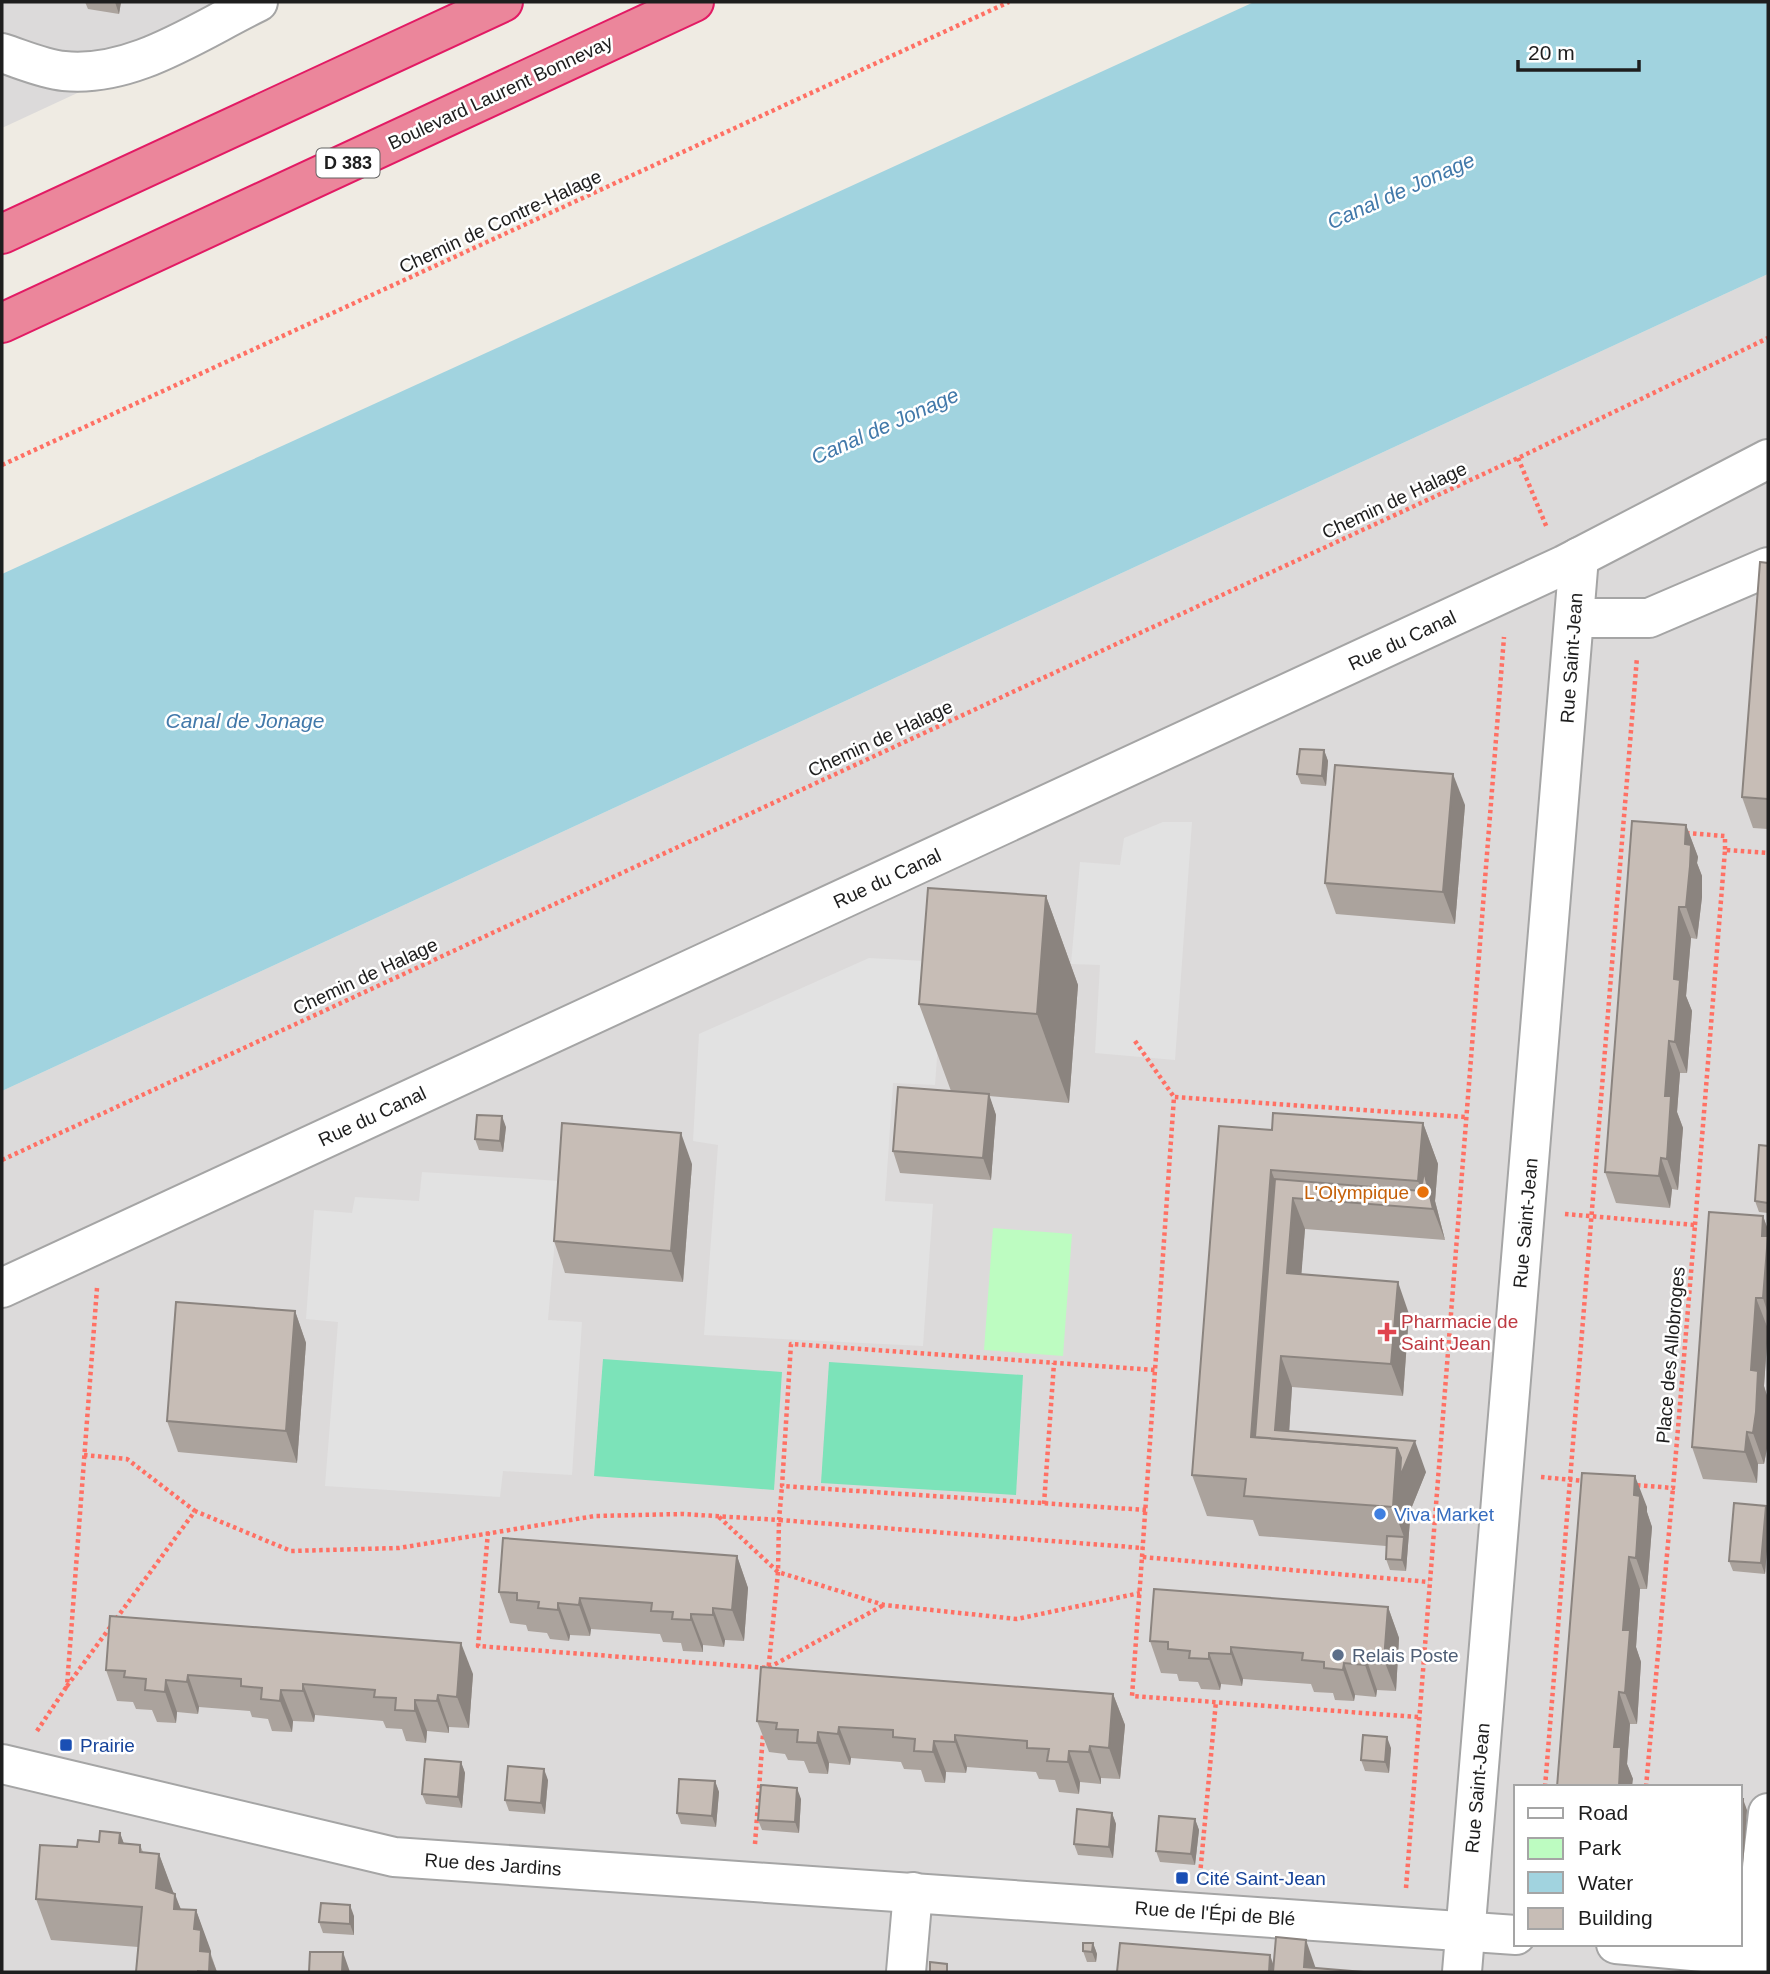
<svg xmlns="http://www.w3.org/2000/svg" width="1770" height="1974" viewBox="0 0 1770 1974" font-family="Arial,sans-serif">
<rect width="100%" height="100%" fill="#efebe3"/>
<g fill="#dcdada" fill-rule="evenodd">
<path d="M2,2h271l-271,126z"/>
<path d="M1768,274v1698h-1766v-881zM1516,1787h224v157h-224z"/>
</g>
<path fill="#bdfcc1" d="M993,1228l79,6 -9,122 -79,-6z"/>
<g fill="#7ce3b9">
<path d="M603,1359l179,13 -8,118 -180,-14z"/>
<path d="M829,1362l194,13 -7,120 -195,-12z"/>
</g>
<g fill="#e2e2e2">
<path d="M1163,822h29l-17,238 -80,-7 5,-88 -29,-1 9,-102 40,3 4,-27z"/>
<path d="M869,958l75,4 -9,123 -42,-2 -8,118 48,3 -10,142 -219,-11 14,-190 -25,-4 6,-107z"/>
<path d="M422,1172l138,9 -12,139 34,2 -10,153 -69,-4 -3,26 -175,-11 13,-164 -32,-3 8,-109 38,3 3,-16 64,4z"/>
</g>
<path fill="#a1d3df" d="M1254,2h514v272l-1766,817v-517z"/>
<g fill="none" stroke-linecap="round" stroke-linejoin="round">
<defs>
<g id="minor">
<path d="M2,53c19,6 41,16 62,18 69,7 134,-40 194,-69"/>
<path d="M1575,618h74l119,-51"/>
<path d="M2,1288l1562,-723 204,-106"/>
<path d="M2,1764l392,93 1122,78"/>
<path d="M1616,1944l152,14"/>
<path d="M1751,1956l17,-143"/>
<path d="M906,1972l7,-80"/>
<path d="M1462,1972l117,-1415"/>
</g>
<g id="highway">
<path d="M2,234l501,-232"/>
<path d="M2,323l692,-321"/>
</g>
</defs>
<use href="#minor" stroke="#a5a5a5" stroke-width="42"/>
<use href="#highway" stroke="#e21b64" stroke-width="42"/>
<g stroke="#ff7064" stroke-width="4.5" stroke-dasharray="3.5 3.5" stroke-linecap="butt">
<path d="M1518,458l29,70"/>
<path d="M2,465l1007,-463"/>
<path d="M1686,833l39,3v14"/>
<path d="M1135,1041l39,56"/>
<path d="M2,1160l1516,-702 250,-120"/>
<path d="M1565,1214l130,11 -22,263 -38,-3"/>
<path d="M1695,1225l30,-375 43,3"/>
<path d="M97,1288l-30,398 44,-60"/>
<path d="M84,1455l43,4 68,52"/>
<path d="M1541,1477l43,4"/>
<path d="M1044,1504l10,-141"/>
<path d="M1146,1510l-364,-24 9,-142 364,26"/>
<path d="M719,1517l59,55 106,33 133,14 123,-26"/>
<path d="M488,1532l-10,114 290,22 116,-63"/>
<path d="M1142,1557l32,-460 292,20"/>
<path d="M116,1619l79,-108 96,40 108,-3 196,-32 88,-2 96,6 3,-34"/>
<path d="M768,1673l10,-101 1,-52 364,28"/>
<path d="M1418,1717l-286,-21 10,-139 287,25"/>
<path d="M37,1731l30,-45"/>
<path d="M1545,1787l92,-1130"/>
<path d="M1646,1787l27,-299"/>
<path d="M755,1844l8,-110"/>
<path d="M1200,1875l16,-174"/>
<path d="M1406,1888l98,-1251"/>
</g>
<use href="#minor" stroke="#fff" stroke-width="38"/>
<use href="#highway" stroke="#eb869b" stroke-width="38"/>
</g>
<g fill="#aba39d">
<path d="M85,2h36l-2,12 -31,-5z"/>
<path d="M1768,563v266l-15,-1 -11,-31z"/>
<path d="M1324,750l4,11 -2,25 -25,-2 -4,-10z"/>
<path d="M1465,805l-10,119 -119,-10 -11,-31z"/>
<path d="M1686,825l12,32 -1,6 5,13v21l-5,42 -6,-1 -5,58 6,15 -5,62h-7l-3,39 6,16 -5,62 -6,-1 -2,19 -54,-5 -11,-31z"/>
<path d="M1046,896l32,89 -9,118 -80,-7 7,19 -5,65 -91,-7 -7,-22 58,-60 -32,-87z"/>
<path d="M1423,1123l15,41 -3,37 10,39 -140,-11 -4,45 108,40 -6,82 -111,-9 -3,44 137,41 -15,37v-2l-5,64 -16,-1 -4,-11v-13l-127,-10 -6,-16 -46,-4 -15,-41 80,-345z"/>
<path d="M506,1127l-3,25 -24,-2 -4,-11z"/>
<path d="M1768,1146v67l-9,-1 -4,-11z"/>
<path d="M692,1164l-9,118 -118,-9 -11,-32z"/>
<path d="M1763,1216l5,14v99l-4,57 4,13v44l-4,21h-6l-1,19 -54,-4 -11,-32z"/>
<path d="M295,1311l11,32 -9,120 -119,-11 -11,-31z"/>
<path d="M1582,1473l65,34v5l5,15 -5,62h-7l-4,58 5,15 -4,62h-7l-3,40 6,15 -76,8z"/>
<path d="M1766,1506l2,6v25l-3,37 -32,-3 -4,-10z"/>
<path d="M737,1556l11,32 -4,53 -19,-1 -1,7 -21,-2v7l-20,-1 -2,-8 -18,-1 -3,-8 -69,-5 -1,7 -20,-1 -1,6 -19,-2 -3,-6 -19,-2 -2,-6 -16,-2 -11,-31z"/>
<path d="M1388,1607l11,31 -3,53 -19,-1 -1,7 -21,-2 -1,6 -19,-1 -2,-7 -19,-1 -3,-8 -68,-5 -1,7 -21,-2 -1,6 -19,-1 -3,-7 -19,-1 -2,-7 -16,-1 -11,-32z"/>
<path d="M106,1670l367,4 -4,54 -20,-1v6l-22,-2 -1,12 -20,-2 -4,-12 -16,-1 -3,-7 -68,-6 -1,7 -21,-1 -1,11 -20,-1 -4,-12 -16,-2 -2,-6 -51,-4 -1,7 -21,-2 -1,11 -19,-1 -5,-12 -16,-1 -3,-7 -16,-1z"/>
<path d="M1113,1694l12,31 -5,54 -19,-1v6l-21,-2 -1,12 -20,-2 -4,-12 -16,-1 -3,-7 -69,-5 -1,6 -20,-1 -1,11 -20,-1 -4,-12 -17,-1 -3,-7 -50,-4 -1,7 -21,-2 -1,11 -19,-1 -5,-12 -16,-1 -3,-6 -16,-2 -12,-31z"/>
<path d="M1391,1748l-2,25 -24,-2 -4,-11z"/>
<path d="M461,1762l4,11 -3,35 -36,-4 -4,-10z"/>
<path d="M548,1780l-3,34 -36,-3 -4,-11z"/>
<path d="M715,1781l4,11 -3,35 -35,-3 -4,-11z"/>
<path d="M801,1799l-2,34 -37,-3 -4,-10z"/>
<path d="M1112,1813l4,11 -3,34 -35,-3 -4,-11z"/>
<path d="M1195,1819l4,11 -4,35 -35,-3 -4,-11z"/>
<path d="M120,1833l4,11 16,1 3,7 16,2 14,39 8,16 15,1 21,62h-81l2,-25 -87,-7 -15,-41 41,-52 22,-5z"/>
<path d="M354,1916v19l-31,-2 -4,-11z"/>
<path d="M1093,1943l4,11 -1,8h-9l-4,-11z"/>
</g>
<g fill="#8b847f">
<path d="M115,2h6l-2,12z"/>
<path d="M1324,750l4,11 -2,25 -4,-10z"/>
<path d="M1453,774l12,31 -10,119 -12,-32z"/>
<path d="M1686,825l12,32 -1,6 5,13v21l-5,42 -11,-32 -1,-63z"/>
<path d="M1046,896l32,89 -9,118 -32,-89z"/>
<path d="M1679,907l12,31 -5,58 6,15 -5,62 -12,-31 -1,-63z"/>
<path d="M1669,1041l11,32 -3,39 6,16 -5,62 -11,-31 -2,-63z"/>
<path d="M989,1094l7,21 -5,65 -8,-22z"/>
<path d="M502,1116l4,11 -3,25 -3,-11z"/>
<path d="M1423,1123l15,41 -3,37 10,39 -12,-31 -5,-1 -10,-27z"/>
<path d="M681,1133l11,31 -9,118 -12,-31z"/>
<path d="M1661,1158l11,31 -2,19 -11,-32z"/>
<path d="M1271,1170l15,40 -18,237 -17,-10z"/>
<path d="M1293,1198l12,31 -6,76 -12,-32z"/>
<path d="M1763,1216l5,14v84l-5,-16 -1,-62z"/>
<path d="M1398,1282l11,32 -6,82 -12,-32z"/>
<path d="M1756,1298l12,31 -4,57 4,13v44l-4,21 -11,-31 -2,-63z"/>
<path d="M295,1311l11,32 -9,120 -11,-32z"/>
<path d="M1281,1356l11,31 -4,62 -13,-19z"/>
<path d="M1747,1432l11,32 -1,19 -12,-31z"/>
<path d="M1415,1441l11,31 -15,37v-2l-5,64 -4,-11 2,-23 -11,-30 4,-59z"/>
<path d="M1635,1476l12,31v5l5,15 -5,62 -11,-31 -2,-63z"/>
<path d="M1766,1506l2,6v25l-3,37 -4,-11z"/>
<path d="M737,1556l11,32 -4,53 -12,-31z"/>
<path d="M1629,1557l11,32 -4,58 5,15 -4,62 -12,-31 -2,-63z"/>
<path d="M580,1598l11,31 -1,7 -11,-31z"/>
<path d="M558,1603l12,32 -1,6 -11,-31z"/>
<path d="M1388,1607l11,31 -3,53 -12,-31z"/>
<path d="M713,1608l12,32 -1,7 -11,-32z"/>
<path d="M691,1614l12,31v7l-12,-32z"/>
<path d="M461,1643l12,31 -4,54 -12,-31z"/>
<path d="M1231,1647l12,32 -1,7 -11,-32z"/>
<path d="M1209,1653l12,31 -1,6 -11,-31z"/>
<path d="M1366,1658l11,32 -1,7 -11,-32z"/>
<path d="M1344,1663l11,32 -1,6 -11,-31z"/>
<path d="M188,1675l11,32 -1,7 -11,-32z"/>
<path d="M166,1680l11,32 -1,11 -11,-31z"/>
<path d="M303,1684l12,31 -1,7 -11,-31z"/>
<path d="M281,1690l12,31 -1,11 -12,-31z"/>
<path d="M1619,1692l11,32 -3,40 6,15 -1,8h-13l-5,-40z"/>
<path d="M1113,1694l12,31 -5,54 -11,-31z"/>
<path d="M438,1695l11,32v6l-12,-32z"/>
<path d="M415,1700l12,31 -1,12 -11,-32z"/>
<path d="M839,1727l12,31 -1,7 -12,-31z"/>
<path d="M818,1732l11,31 -1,11 -11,-31z"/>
<path d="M955,1735l12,32 -1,6 -11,-31z"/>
<path d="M1387,1737l4,11 -2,25 -4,-11z"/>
<path d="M934,1741l12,31 -1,11 -12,-31z"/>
<path d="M1090,1746l11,32v6l-12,-32z"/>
<path d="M1069,1751l11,31 -1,12 -11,-32z"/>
<path d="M461,1762l4,11 -3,35 -4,-11z"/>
<path d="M544,1769l4,11 -3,34 -4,-11z"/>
<path d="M715,1781l4,11 -3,35 -4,-11z"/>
<path d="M797,1788l4,11 -2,34 -4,-11z"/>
<path d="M1743,1799l4,11 -4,57 -3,-7v-23z"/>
<path d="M1112,1813l4,11 -3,34 -4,-11z"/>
<path d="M1195,1819l4,11 -4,35 -4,-11z"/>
<path d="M120,1833l15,41 -16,-31z"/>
<path d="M159,1854l15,40 -18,-6z"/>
<path d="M175,1894l15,40 -16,-25z"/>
<path d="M350,1905l4,11v19l-4,-11z"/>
<path d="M196,1910l15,41 -1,3 7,18h-10l-7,-21 -6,-22z"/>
<path d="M1306,1940l11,32 -13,-5z"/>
<path d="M1093,1943l4,11 -1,8 -4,-10z"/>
<path d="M343,1952l7,20h-8z"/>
<path d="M1270,1955l6,17h-7z"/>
</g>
<g fill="#c7bdb6" stroke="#8b847f" stroke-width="2">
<path d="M1760,562l8,1v236l-26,-2z"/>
<path d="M1300,749l24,1 -2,26 -25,-2z"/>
<path d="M1335,765l118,9 -10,118 -118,-9z"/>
<path d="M1632,821l54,4 -1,19 6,1 -1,21 -4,41h-7l-5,72 6,1 -5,62 -6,-1 -4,55h6l-4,63 -6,-1 -2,18 -54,-4z"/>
<path d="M928,888l118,8 -9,118 -118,-10z"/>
<path d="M898,1087l91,7 -6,64 -90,-7z"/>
<path d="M1273,1113l150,10 -5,58 -147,-11 -20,267 146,11 -4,59 -149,-11 2,-17 -54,-4 27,-349 53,4z"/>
<path d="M477,1115l25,1 -2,25 -25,-2z"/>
<path d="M562,1123l119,10 -10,118 -117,-10z"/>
<path d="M1759,1145l9,1v57l-13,-2z"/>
<path d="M1424,1171l9,38 -140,-11 -6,75 111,9 -7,82 -110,-8 -6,74 140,11 -15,36 1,-19 -4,-10 -142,-11 20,-258 146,12z"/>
<path d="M1709,1212l54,4 -1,20h6l-5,62h-7l-5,72 7,1 -2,41 -3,21 -6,-1 -2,20 -53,-5z"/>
<path d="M176,1302l119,9 -9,120 -119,-10z"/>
<path d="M1582,1473l53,3 -1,19 6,1 -4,62 -7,-1 -6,73h7l-5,63 -6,-1 -5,55h7l-2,40h-62z"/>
<path d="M1734,1503l32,3 -5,57 -32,-2z"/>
<path d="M1387,1536l17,1 -2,23 -16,-1z"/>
<path d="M503,1538l234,18 -5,54 -19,-2v7l-22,-1v6l-19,-1 1,-7 -22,-1 1,-8 -72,-5 -1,7 -21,-2v7l-20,-2 1,-6 -22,-2v-7l-18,-1z"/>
<path d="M1154,1589l234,18 -4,53 -18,-2 -1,7 -21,-2 -1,7 -19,-2v-6l-22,-2 1,-7 -72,-6v7l-22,-1v6l-20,-1 1,-7 -22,-2v-7l-18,-1z"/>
<path d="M110,1616l351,27 -4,54 -19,-2 -1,6 -22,-1v11l-20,-1 1,-12 -22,-1 1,-7 -72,-6v7l-22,-1 -1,11 -19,-2 1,-11 -21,-2v-7l-53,-4 -1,7 -21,-2 -1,12 -20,-2 1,-11 -22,-2 1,-6 -19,-1z"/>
<path d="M761,1667l352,27 -4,54 -19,-2 -1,6 -20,-1 -1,11 -21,-1 2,-12 -22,-1v-7l-72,-6v7l-21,-1 -1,11 -19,-1 1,-12 -22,-2v-7l-54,-3 -1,7 -20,-2 -1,11 -20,-1 1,-12 -22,-1 1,-6 -20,-2z"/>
<path d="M1363,1735l24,2 -2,25 -24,-2z"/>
<path d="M425,1759l36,3 -3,35 -36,-3z"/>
<path d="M508,1766l36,3 -3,34 -36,-3z"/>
<path d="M679,1779l36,2 -3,35 -35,-3z"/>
<path d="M761,1785l36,3 -2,34 -37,-2z"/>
<path d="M1740,1799h3l-3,38z"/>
<path d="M1077,1809l35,4 -3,34 -35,-3z"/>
<path d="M1159,1816l36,3 -4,35 -35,-3z"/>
<path d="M100,1831l20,2 -1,10 21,2v7l19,2 -3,34 19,6 -1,15 22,1 -2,19 7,1 -1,21 10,1 -1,20 -11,-1v1h-62l6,-65 -106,-8 4,-54 37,2 1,-7 21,2z"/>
<path d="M321,1903l29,2v19l-31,-2z"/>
<path d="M1276,1937l30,3 -2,27 60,5h-91z"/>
<path d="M1083,1943h10l-1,9 -9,-1z"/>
<path d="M1120,1943l150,12 -1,17h-152z"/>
<path d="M310,1952h33l-1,20h-33z"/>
<path d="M930,1962l17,2v8h-17z"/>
</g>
<circle fill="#e8710a" stroke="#fff" stroke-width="2.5" cx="1423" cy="1192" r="7"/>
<path fill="#e0444e" stroke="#fff" stroke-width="2.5" d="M1383.5 1321.5h7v7h7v7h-7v7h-7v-7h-7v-7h7z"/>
<circle fill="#3f7fe0" stroke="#fff" stroke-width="2.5" cx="1380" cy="1514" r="7"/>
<circle fill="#5c6f8a" stroke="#fff" stroke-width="2.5" cx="1338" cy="1655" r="7"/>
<g fill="#1a4fb4" stroke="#fff" stroke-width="2.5">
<rect x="59" y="1738" width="14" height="14" rx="3.5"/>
<rect x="1175" y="1871" width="14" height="14" rx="3.5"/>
</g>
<g text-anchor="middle" stroke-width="5" stroke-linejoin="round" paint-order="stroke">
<rect fill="#fff" stroke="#626262" stroke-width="2" x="316.5" y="148.5" width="63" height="29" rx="5"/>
<g font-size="18" font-weight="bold" fill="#1e1e1e">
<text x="348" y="169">D 383</text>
</g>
<g font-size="19" fill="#1e1e1e" stroke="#fff">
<text transform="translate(500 92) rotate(-25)" y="7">Boulevard Laurent Bonnevay</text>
<text transform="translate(500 221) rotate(-25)" y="7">Chemin de Contre-Halage</text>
<text transform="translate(1394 500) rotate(-25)" y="7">Chemin de Halage</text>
<text transform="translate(1402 640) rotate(-25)" y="7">Rue du Canal</text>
<text transform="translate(1571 658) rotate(-86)" y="7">Rue Saint-Jean</text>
<text transform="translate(880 738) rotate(-25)" y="7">Chemin de Halage</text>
<text transform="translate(887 878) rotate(-25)" y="7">Rue du Canal</text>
<text transform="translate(365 976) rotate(-25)" y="7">Chemin de Halage</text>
<text transform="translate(372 1116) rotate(-25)" y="7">Rue du Canal</text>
<text transform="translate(1525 1223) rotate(-85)" y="7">Rue Saint-Jean</text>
<text transform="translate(1670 1355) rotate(-85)" y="7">Place des Allobroges</text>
<text transform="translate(1477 1788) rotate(-85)" y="7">Rue Saint-Jean</text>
<text transform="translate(493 1864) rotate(4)" y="7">Rue des Jardins</text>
<text transform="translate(1215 1913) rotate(4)" y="7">Rue de l'Épi de Blé</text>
</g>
<g font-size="19" fill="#c56008" stroke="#fff" text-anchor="end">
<text x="1409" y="1199">L'Olympique</text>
</g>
<g font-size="19" fill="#be3a42" stroke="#fff" text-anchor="start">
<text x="1401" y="1328">Pharmacie de<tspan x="1401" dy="22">Saint Jean</tspan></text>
</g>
<g font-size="19" fill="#366cbe" stroke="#fff" text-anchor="start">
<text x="1394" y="1521">Viva Market</text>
</g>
<g font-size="19" fill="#4e5e75" stroke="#fff" text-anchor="start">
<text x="1352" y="1662">Relais Poste</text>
</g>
<g font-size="19" fill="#164399" stroke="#fff" text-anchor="start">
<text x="80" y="1752">Prairie</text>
<text x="1196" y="1885">Cité Saint-Jean</text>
</g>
<g font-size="21" font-style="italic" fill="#4279aa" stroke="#fff">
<text transform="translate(1401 191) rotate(-24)" y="7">Canal de Jonage</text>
<text transform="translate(885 426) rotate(-24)" y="7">Canal de Jonage</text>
<text x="245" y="728">Canal de Jonage</text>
</g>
</g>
<rect width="1770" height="1974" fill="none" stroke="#1e1e1e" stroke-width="7"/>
<rect x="1514" y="1785" width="228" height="161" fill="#ffffff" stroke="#a5a5a5" stroke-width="2"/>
<rect x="1528" y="1808" width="35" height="10" fill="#ffffff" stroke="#a5a5a5" stroke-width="2"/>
<text x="1578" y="1820" font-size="21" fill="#1e1e1e">Road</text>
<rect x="1528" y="1838" width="35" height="21" fill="#bdfcc1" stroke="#a5a5a5" stroke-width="2"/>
<text x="1578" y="1855" font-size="21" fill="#1e1e1e">Park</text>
<rect x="1528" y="1872" width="35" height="21" fill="#a1d3df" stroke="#a5a5a5" stroke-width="2"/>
<text x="1578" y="1890" font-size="21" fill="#1e1e1e">Water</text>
<rect x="1528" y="1908" width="35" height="21" fill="#c7bdb6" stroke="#a5a5a5" stroke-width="2"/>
<text x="1578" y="1925" font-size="21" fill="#1e1e1e">Building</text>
<path d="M1518 60v10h121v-10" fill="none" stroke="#1e1e1e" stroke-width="3.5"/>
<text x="1528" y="60" font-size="21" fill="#1e1e1e" stroke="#ffffff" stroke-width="5" paint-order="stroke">20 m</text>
</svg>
